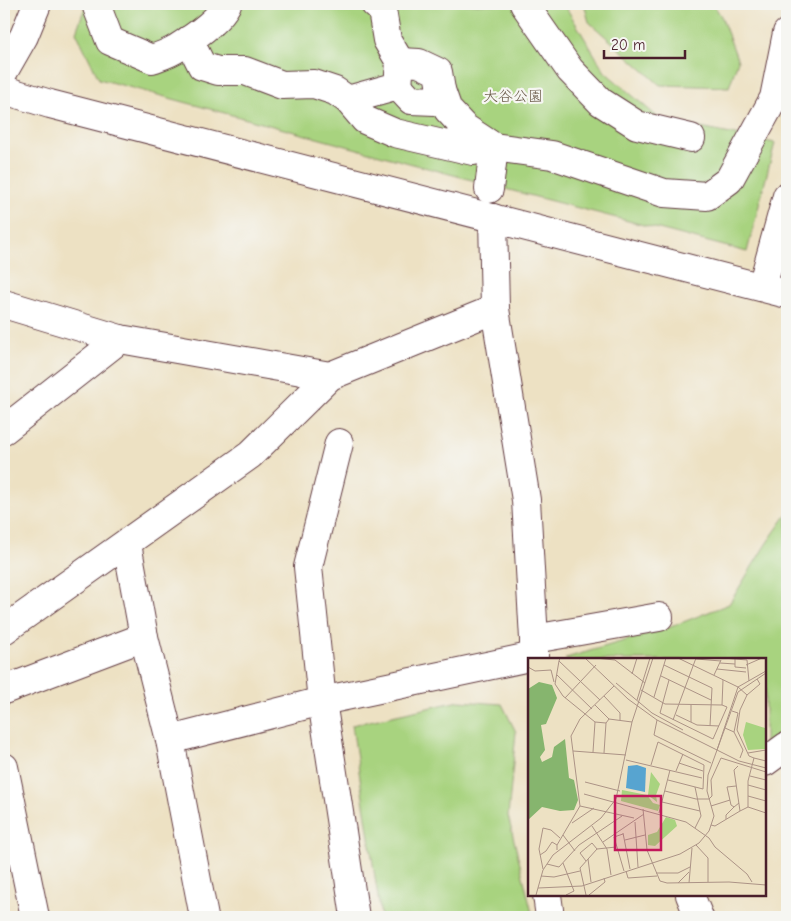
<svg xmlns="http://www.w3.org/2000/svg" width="791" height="921" viewBox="0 0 791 921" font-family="'Comic Neue','Klee One',sans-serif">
<rect width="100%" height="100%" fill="#f6f6f2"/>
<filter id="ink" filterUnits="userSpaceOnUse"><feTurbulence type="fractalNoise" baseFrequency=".02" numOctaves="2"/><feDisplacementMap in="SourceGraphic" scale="10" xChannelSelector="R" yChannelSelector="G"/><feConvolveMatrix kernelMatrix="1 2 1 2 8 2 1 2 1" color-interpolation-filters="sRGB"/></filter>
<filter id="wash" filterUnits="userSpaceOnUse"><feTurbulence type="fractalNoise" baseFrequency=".0096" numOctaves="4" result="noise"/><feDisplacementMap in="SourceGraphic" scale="20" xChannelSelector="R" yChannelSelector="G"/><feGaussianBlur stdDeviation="1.12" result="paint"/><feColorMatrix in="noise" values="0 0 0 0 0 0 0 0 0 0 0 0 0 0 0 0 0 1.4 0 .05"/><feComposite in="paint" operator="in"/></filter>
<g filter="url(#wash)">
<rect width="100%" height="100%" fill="#ede1c3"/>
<g fill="#a8d37f" stroke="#797955">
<path d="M86,4h478l41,68 56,48 114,23 -28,109 -253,-66 -395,-107 -23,-47z"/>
<path d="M584,4h129l8,12 17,45 -9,26 -69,-2 -71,-63z"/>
<path d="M787,514v240l-22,14v-108h-199v-2l102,-30 61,-24 37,-60z"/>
<path d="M459,701l43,3 14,28 -8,84 25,101h-152l-29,-192z"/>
</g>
</g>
<g filter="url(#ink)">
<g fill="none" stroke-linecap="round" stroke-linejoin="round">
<defs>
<g id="minor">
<path d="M99,4l-2,3 13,34 42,18c8,-3 18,-6 25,-11 16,-10 42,-28 50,-44"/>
<path d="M524,4l46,66 31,32 36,23 54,13"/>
<path d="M189,40l13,26 16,5h27l37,14 32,-1 21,7 13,9 17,20 30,13 78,18 21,-4 58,8 112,38 43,3 22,-16 45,-82 13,-65"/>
<path d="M4,71l20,-35 13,-32"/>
<path d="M398,86l13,14 24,1 6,-11 -3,-18 -19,-9 -19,-1"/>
<path d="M4,90l46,14 737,190"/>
<path d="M441,90l7,20 17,18 29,19 -5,42"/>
<path d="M348,100l50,-14 2,-24 -13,-22 -5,-30 -7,-6"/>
<path d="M493,218l2,91 31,191 8,139v21"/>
<path d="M762,287l25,-91"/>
<path d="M4,304l116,35 210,37"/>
<path d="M4,430l116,-91"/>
<path d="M339,443l-31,124 14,134 33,216"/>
<path d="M127,544l17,93 26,103 34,177"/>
<path d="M4,630l246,-175 80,-79 165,-67"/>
<path d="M534,639l125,-22"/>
<path d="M4,690l140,-53"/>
<path d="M170,740l152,-39 212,-45"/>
<path d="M765,762l22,-16"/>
<path d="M4,767l31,150"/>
<path d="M547,895l3,22"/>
<path d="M690,895l9,22"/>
</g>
</defs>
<use href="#minor" stroke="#623c42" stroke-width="30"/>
<use href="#minor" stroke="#fff" stroke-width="28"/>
</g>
</g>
<g text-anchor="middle" stroke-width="4.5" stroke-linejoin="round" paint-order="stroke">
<g font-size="15" fill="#654" stroke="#f6f6f2">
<text x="513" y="101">大谷公園</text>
</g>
</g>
<g transform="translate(528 658)">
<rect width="238" height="238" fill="#ede1c3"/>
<path d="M218,64l19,6v21l-17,1 -5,-15zM123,114l9,12 -4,11 1,7 -9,-7zM94,132l25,5 6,8 7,2 -2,6 -37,-10zM138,159l9,3 2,6 -22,20 -7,-1v-10l9,-3z" fill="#a8d37f"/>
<path d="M11,24l13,3 5,13 -11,26 -5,1 4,25 -5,7 2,5 10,-5 2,-10 11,-8 4,39 5,2 4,20 -4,10 -14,1 -18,-4 -14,13v-131z" fill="#86b56e"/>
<path d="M109,107l9,3 -1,24 -19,-4 2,-22z" fill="#57a4d0"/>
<path fill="none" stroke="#ac9386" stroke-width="1" d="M32,0l-1,3 41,39M57,0l43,41 29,21 82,41 27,7M67,0l20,2 30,23M150,0l60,29 9,8M195,0l24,2M168,1l25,2M207,1v8l11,1M219,2l2,21M31,3l-4,23 8,12 32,26 11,1 3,-4M192,5l15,1M136,7l48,23 -2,38M218,7l16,-7M0,9l7,4 16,-1 3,12M189,11l29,3M104,16l5,-16M29,17l35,34M186,17l7,-15M133,18l50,24M141,22l-9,33 53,26 14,-32 -5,-2 1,-25M88,25l36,30 31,17M113,32l24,14 57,1M76,38l16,17v7M126,39l12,-39M37,40l31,-33M109,42l13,-42M67,47l14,14 23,3M163,47v17M204,53l6,2 -4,19M148,57l21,10 22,1M129,62l-3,15 57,28M145,62l23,-62M197,70l9,4 9,18 -3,8M189,92l21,-63 28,-16M45,93l53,4M65,94l2,-30M76,95l2,-30M220,95l18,-3M226,100l-5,-2 -12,-26 3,-20 7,-15 13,-11 -3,-5M98,102l76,18M151,105l24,8M123,107l7,-23 46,23 -1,24 -35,-9M148,113l7,-17M222,118l16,4M57,124l35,9M220,127l18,5M208,128l-9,1 4,18 3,2 5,-4M167,129l6,29 -6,12M137,133l31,8h13l3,-3 -1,-16 10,-22 45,14M56,136l102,28 23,16 6,9 32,27 5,8M220,138l18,5M134,144l38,9M52,148l54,12M183,148l19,-6M220,149l18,6M115,151l4,41 13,31 7,2 62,-1 37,3M212,153l8,-4v-26l6,-23 12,3M131,155l11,-43M198,161v-4l8,-8M107,164l3,45M44,165l22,-15M183,167l4,1 25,-15 -6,-41 4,-4M64,168l15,23 4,26M95,175l7,36M95,176l-9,3 10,34M35,177l12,16M97,182l20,-5M75,184l41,-28M168,187l12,13v24M29,192v-5l23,-39 -9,-70 9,-17 34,-33M12,197l6,-4 6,-9 5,3M60,201l3,23M58,203l-6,-8 12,-10 5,6 19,-2M35,205l11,28 -8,4M19,206l12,3 20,-22 43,-29M15,211l-4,-20 4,-21 8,2 9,8M98,213l2,7 29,-2M128,215h22l12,-6M13,218l13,1 26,-6M150,225l11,-11M161,225l3,-35M10,230l44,-2 98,-32 19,-11 10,-12 5,-15 -7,-25 1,-16 30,-83 28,-19M8,237l7,-25 10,-15 48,-37 15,-19 16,-77 21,-64M58,237l-6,-27 17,-19M61,237l16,-13 -1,-4"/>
<path fill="#c2185b" fill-opacity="0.15" stroke="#c2185b" stroke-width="2.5" d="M87,138h46v54h-46z"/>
<rect width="238" height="238" fill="none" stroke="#4a1f2b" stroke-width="2.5"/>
</g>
<rect width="791" height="921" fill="none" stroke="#f6f6f2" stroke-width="20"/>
<path d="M604 50v8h81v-8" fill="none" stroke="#4a1f2b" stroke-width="2.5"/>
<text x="611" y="50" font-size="15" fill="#4a1f2b" stroke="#f6f6f2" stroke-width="4" paint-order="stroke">20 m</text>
</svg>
